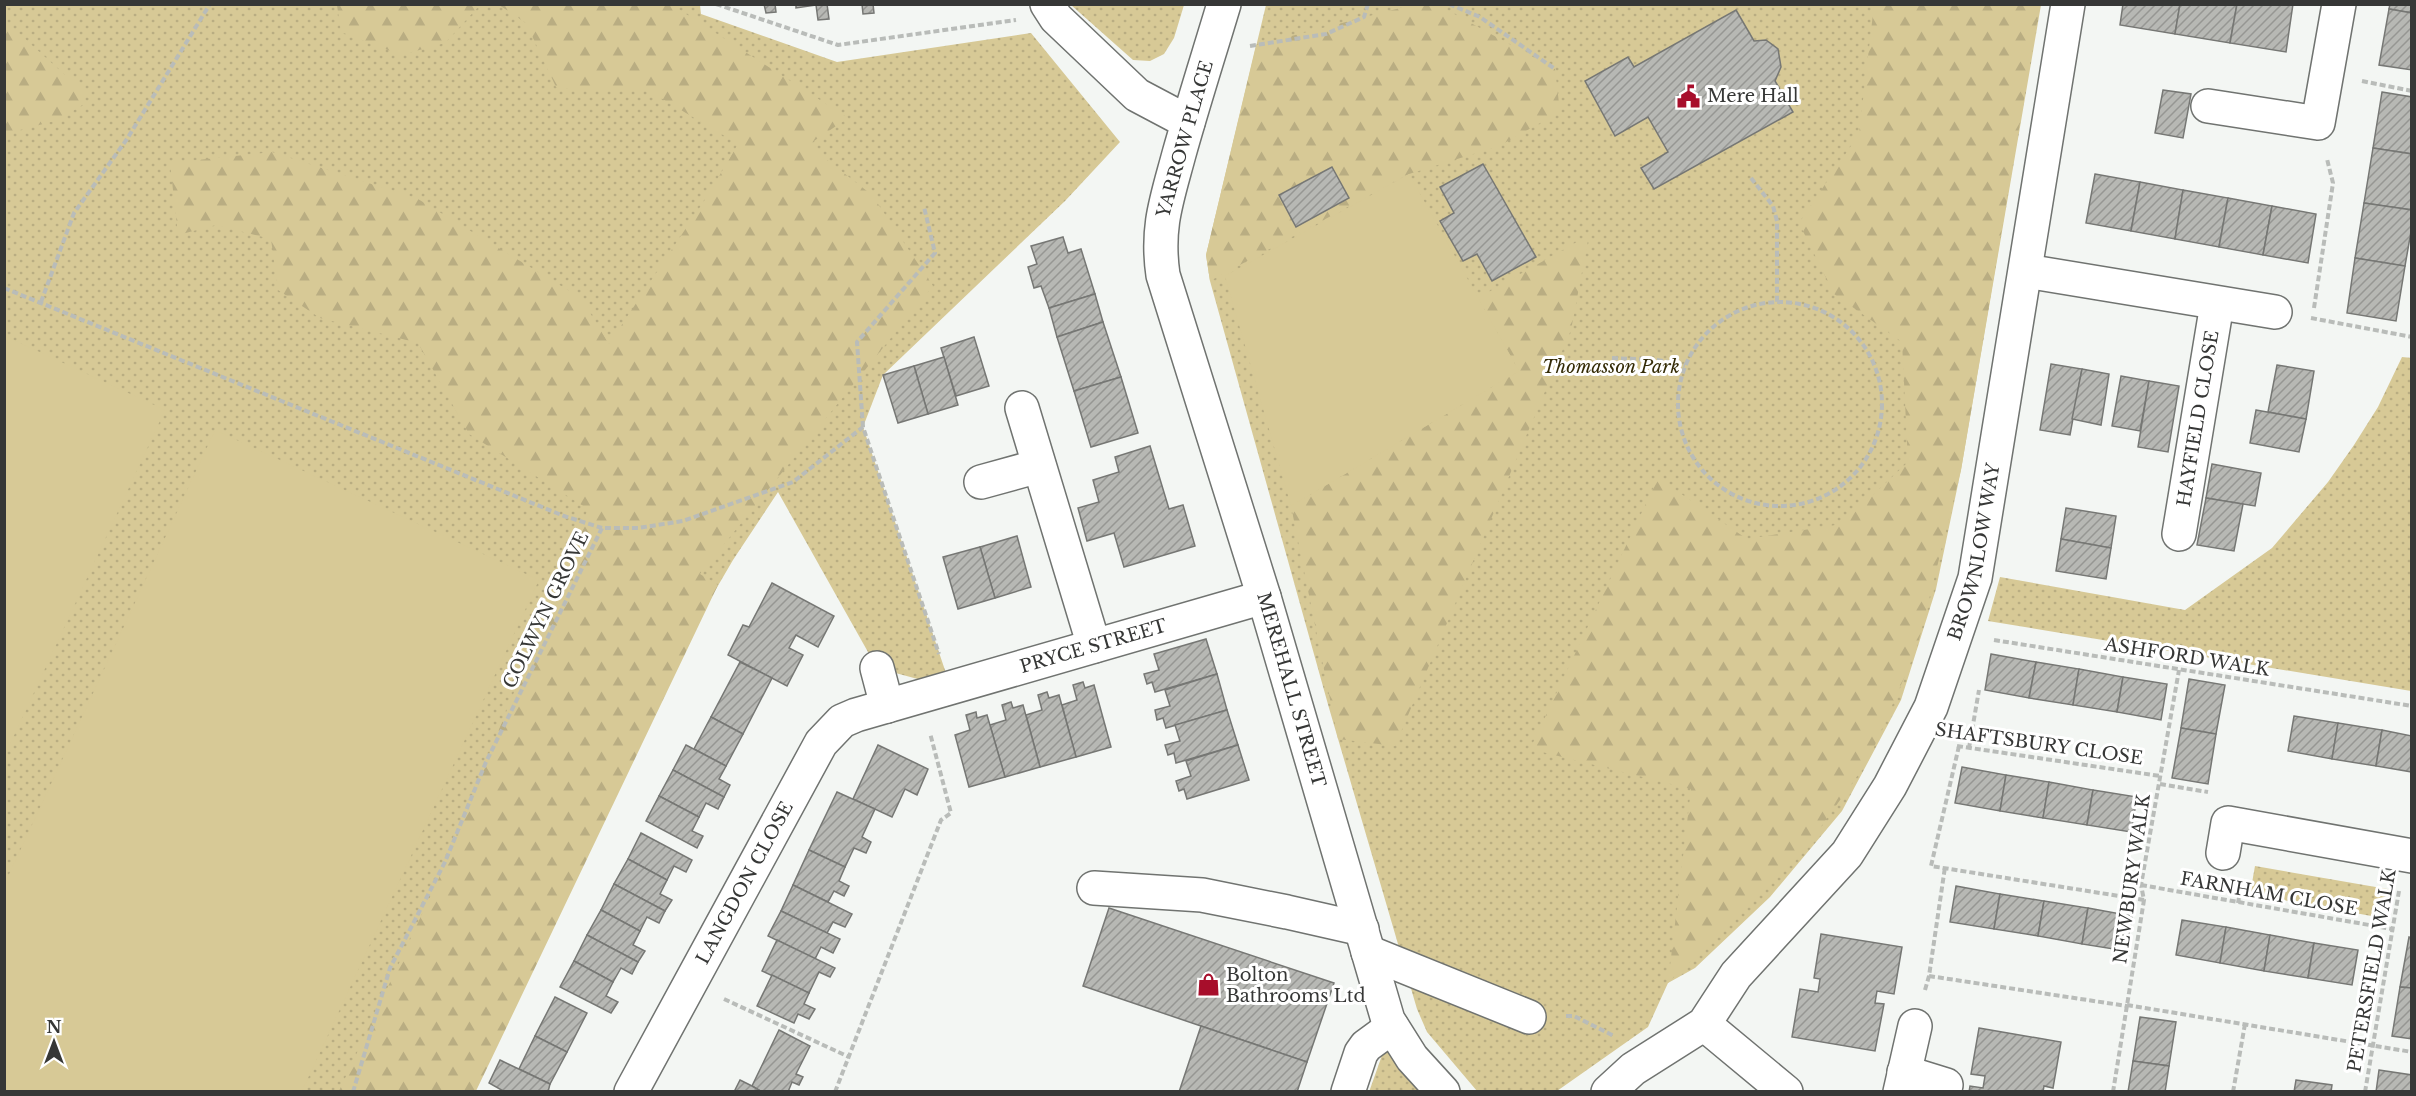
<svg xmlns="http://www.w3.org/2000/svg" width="2416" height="1096" viewBox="0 0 2416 1096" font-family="'Libre Baskerville',serif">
<defs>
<pattern id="grass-dots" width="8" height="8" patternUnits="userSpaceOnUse" patternTransform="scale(1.5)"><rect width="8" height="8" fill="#d7c996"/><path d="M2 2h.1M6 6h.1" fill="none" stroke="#b9ad82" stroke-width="1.8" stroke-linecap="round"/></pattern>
<pattern id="forest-firs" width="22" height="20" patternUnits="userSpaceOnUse" patternTransform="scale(1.5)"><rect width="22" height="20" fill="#d7c996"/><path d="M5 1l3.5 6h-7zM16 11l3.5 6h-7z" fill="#b9ad82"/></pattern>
<pattern id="building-hatch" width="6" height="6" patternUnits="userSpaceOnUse" patternTransform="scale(1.5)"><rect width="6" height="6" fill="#b7b8b4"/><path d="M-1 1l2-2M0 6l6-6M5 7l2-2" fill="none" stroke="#969693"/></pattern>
</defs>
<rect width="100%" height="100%" fill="#f3f6f3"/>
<g fill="url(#grass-dots)">
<path d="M5,5h695l1,9 136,48 194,-29 89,109 -55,59 -182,174 -20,52 88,261 -74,-20 -99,-176 -45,68 -104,178 -167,353 -457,1z"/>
<path d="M1071,5v-1l113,1 -10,33 -10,16 -14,7 -17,-1z"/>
<path d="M1266,5h775l-80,465 -25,119 -35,111 -59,111 -72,86 -75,71 -27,15 -20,44 -91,64h-80l-50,-59 -10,-23 -88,-301 -119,-427 -4,-26z"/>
<path d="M2402,357l10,1 -1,333 -423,-70 12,-44 185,33 87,-62 56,-66 26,-37 24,-38z"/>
<path d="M2255,866l138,24 -5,29 -138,-25z"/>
<path d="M1392,1027l55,65h-78z"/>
</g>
<g fill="url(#forest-firs)">
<path d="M337,5v-1l143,1 -35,38 -44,12 -60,-23z"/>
<path d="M499,5h173l176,113 -40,27 64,50 61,91 -233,288 18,11 -242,506h-137l100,-213 149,-369 -119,-75 -51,-91 -98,-25 -42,-28 -7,-51 -55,-14 -38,10 -8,-72 102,-11 146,47 163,99 28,46 99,-149 30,-51 -89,-53h-64l-29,-4 -30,-64z"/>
<path d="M1412,5h26l117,64 5,43 -61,34 -90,28 -199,107 -4,-26 50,-210z"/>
<path d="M1874,5h166l-79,465 -44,178 -49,113 -68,95 -132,127 23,-194 -161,-40 128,-271 89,61 95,-15 66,-62 -6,-120 -68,-48 -35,-71 60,-89z"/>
<path d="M4,20l80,72v12l-26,16 -53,14z"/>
<path d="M1589,235l-18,95 -176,416 -57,-7 -47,-233 228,-135 -41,-73z"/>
</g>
<g fill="#d7c996">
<path d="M1409,174l110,197 -228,135 -66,-230z"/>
<path d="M5,336l160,74 -160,345z"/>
<path d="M215,430l324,150 -237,511h-297v-208z"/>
</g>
<g fill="url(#building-hatch)" stroke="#767774" stroke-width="1.5">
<path d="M764,4h11l1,8 -10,1z"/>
<path d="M796,4h31l2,15 -11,1 -2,-15 -20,3z"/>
<path d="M862,4h11l1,9 -11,1z"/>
<path d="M2123,4h57l-5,30 -55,-9z"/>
<path d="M2180,4h57l-7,39 -55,-9z"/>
<path d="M2237,4h56l-7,48 -56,-9z"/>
<path d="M2390,4h22v9l-23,-4z"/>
<path d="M2389,9l23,4v57l-33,-5z"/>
<path d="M1736,10l18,31 12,-1 12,9 3,18 -6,14 18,31 -139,77 -13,-21 27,-16 -20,-35 -33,19 -30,-55 43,-24 6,10z"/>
<path d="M2163,90l28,4 -8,44 -28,-5z"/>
<path d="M2382,92l30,5v57l-39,-6z"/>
<path d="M2373,148l39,6v56l-48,-7z"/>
<path d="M1483,164l53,93 -44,24 -15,-27 -14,7 -23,-40 14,-8 -14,-26z"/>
<path d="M1332,167l17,31 -53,29 -17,-32z"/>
<path d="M2095,174l45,8 -9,49 -45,-8z"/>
<path d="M2140,182l43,8 -8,49 -44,-8z"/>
<path d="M2183,190l45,8 -9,49 -44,-8z"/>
<path d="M2228,198l44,8 -9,49 -44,-8z"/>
<path d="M2364,203l48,7v16l-7,40 -50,-8z"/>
<path d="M2272,206l44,8 -8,49 -45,-8z"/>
<path d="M1063,237l5,16 13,-4 14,45 -46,14 -8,-22 -7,2 -6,-21 9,-3 -6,-18z"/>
<path d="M2355,258l50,8 -9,55 -49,-8z"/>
<path d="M1095,294l8,28 -46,15 -8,-29z"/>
<path d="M1103,322l18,55 -47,14 -17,-54z"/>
<path d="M974,337l15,49 -33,10 -15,-48z"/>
<path d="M944,357l14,48 -30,9 -14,-48z"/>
<path d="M2051,364l31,5 -12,66 -30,-5z"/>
<path d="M2277,365l37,6 -8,48 -38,-7z"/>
<path d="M914,366l14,48 -30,9 -15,-48z"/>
<path d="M2082,369l27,5 -8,51 -29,-6z"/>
<path d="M2121,376l28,5 -9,50 -28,-5z"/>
<path d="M1121,377l17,56 -47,14 -17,-56z"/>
<path d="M2149,381l30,5 -11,66 -30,-5z"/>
<path d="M2256,410l50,9 -7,33 -49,-9z"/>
<path d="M1150,446l19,63 14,-4 12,41 -71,21 -10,-34 -27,8 -9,-33 21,-6 -6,-22 26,-8 -4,-15z"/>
<path d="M2212,464l49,9 -6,33 -49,-8z"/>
<path d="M2206,498l37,6 -9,47 -37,-6z"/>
<path d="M2066,508l50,8 -5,32 -50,-9z"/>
<path d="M1017,536l14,51 -36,11 -15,-51z"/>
<path d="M2061,539l50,9 -5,31 -50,-8z"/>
<path d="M980,547l15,51 -37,11 -15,-52z"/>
<path d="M772,583l62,33 -16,31 -22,-12 -7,13 14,7 -16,31 -59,-31 15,-30 6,2z"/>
<path d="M1206,639l11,35 -62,18 -3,-10 -5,2 -3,-10 15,-4 -5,-16z"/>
<path d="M1991,654l45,8 -7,36 -44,-8z"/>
<path d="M740,662l32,16 -29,56 -32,-17z"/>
<path d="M2036,662l43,7 -6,36 -44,-7z"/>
<path d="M2079,669l44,8 -6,35 -44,-7z"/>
<path d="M1217,674l10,36 -61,18 -3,-10 -6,2 -2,-10 15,-4 -5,-16z"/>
<path d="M2123,677l44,7 -6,36 -44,-8z"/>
<path d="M2189,679l36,6 -9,49 -35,-6z"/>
<path d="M1083,682l2,6 9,-3 17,62 -35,10 -14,-52 15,-5 -4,-15z"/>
<path d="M1047,692l2,6 10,-3 17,62 -36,10 -14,-52 16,-5 -4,-15z"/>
<path d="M1011,702l2,6 10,-3 17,62 -35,10 -15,-52 16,-5 -4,-15z"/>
<path d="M1227,710l11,35 -62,18 -2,-10 -6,2 -3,-10 15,-4 -5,-16z"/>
<path d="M976,712l1,6 10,-3 18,62 -36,10 -14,-52 15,-5 -4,-15z"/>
<path d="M2294,716l44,7 -6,36 -44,-8z"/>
<path d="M711,717l32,17 -17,32 -32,-17z"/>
<path d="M2338,723l44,7 -6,36 -44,-7z"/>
<path d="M2181,728l35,6 -8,50 -36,-6z"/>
<path d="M2382,730l30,6v36l-36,-6z"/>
<path d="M686,745l40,21 -7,13 11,6 -6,12 -51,-27z"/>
<path d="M878,745l50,24 -11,26 -12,-6 -13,28 -39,-18z"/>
<path d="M1238,745l11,35 -62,19 -3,-10 -5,2 -3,-10 15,-5 -5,-15z"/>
<path d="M1962,767l44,8 -6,36 -45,-8z"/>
<path d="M673,770l51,27 -6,12 -12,-6 -7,14 -40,-21z"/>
<path d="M2006,775l43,7 -6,36 -43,-7z"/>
<path d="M2049,782l44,8 -6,35 -44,-7z"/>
<path d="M2093,790l44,7 -6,35 -44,-7z"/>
<path d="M837,792l38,17 -13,28 9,5 -5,11 -12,-5 -9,19 -36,-17z"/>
<path d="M659,796l40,21 -7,14 11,5 -6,12 -51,-27z"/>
<path d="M641,833l51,27 -6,12 -12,-6 -7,14 -39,-21z"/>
<path d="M809,850l36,17 -6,14 10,5 -5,10 -10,-5 -6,11 -35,-17z"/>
<path d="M628,859l39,21 -7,14 12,6 -7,11 -51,-27z"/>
<path d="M614,884l51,27 -6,12 -12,-6 -7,14 -39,-21z"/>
<path d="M793,885l59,29 -7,13 -12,-5 -6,11 -46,-22z"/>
<path d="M1956,886l44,8 -6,35 -44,-7z"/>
<path d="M2000,894l44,7 -6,35 -44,-7z"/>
<path d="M2044,901l44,7 -6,36 -44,-8z"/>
<path d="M1109,908l225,75 -27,79 -224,-76z"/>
<path d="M2088,908l44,8 -6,35 -44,-7z"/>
<path d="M601,910l39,21 -7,14 12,6 -7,11 -51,-27z"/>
<path d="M781,911l59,28 -7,14 -12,-6 -6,12 -47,-23z"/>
<path d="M2182,920l44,7 -6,36 -44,-8z"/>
<path d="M2226,927l44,8 -6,36 -44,-8z"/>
<path d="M1821,934l81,13 -8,47 -17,-3 -2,12 9,1 -9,47 -83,-14 8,-48 18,3 2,-13 -6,-1z"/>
<path d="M587,935l51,27 -6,12 -11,-6 -8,14 -39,-21z"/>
<path d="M2270,935l44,8 -6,35 -44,-7z"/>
<path d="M2409,937l3,1v50l-12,-1z"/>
<path d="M777,940l58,28 -5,9 -11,-5 -10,21 -47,-22z"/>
<path d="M2314,943l44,7 -6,35 -44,-7z"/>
<path d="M574,961l39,21 -7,14 12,6 -7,11 -51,-26z"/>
<path d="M772,975l37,18 -5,11 11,5 -6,10 -11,-5 -4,9 -37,-17z"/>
<path d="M2400,987l12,1v51l-20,-3z"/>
<path d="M555,997l32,16 -20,39 -32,-16z"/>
<path d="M2140,1017l36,5 -7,44 -36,-5z"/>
<path d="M1201,1026l106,36 -10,30h-118z"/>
<path d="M1979,1028l82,14 -8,46 -9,-2 -1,6h-74l1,-6 13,2 2,-12 -14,-2z"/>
<path d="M779,1030l31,16 -14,28 7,3 -4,8 -7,-3 -4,10h-26l-10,-6z"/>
<path d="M535,1036l32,16 -17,32 -31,-15z"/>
<path d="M500,1060l50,24 -2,8h-43l-16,-9z"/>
<path d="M2133,1061l36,5 -4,26h-37z"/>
<path d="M2379,1070l33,5v17h-36z"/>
<path d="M740,1080l12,6 10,6h-28z"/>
<path d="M2296,1080l36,5 -1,7h-37z"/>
</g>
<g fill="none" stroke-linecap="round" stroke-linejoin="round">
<defs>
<g id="minor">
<path d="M1047,4l9,14 81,77 51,27"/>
<path id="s1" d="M1224,4c-15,50 -31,100 -45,150 -12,45 -23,73 -16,121l101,322 124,423 24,38 31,34"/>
<path d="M2208,106l110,17 21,-119"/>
<path d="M2026,271l249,41"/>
<path d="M1022,408l72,238"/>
<path d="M981,482l58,-16"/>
<path id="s2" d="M2179,534l38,-230"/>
<path d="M877,668l10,38"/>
<path d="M2223,853l5,-30 184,33"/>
<path d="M1094,888l108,7 85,17 75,17"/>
<path d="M1368,952l161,65"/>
<path d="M1704,1024l82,68"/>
<path d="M1904,1072l42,13"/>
<path id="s3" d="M631,1092l190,-349 21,-22 14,-6 408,-118"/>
<path d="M1348,1092l13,-39 5,-7 26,-19"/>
<path id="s4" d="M1608,1092l25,-23 71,-45 32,-49 111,-121 43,-68 41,-79 44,-129 93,-574"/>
<path d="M1900,1092l15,-66"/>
</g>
</defs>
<use href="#minor" stroke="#707370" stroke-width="36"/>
<g stroke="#b9bcb9" stroke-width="4" stroke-dasharray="6 3" stroke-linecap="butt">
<path d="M716,4l122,41 178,-25"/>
<path d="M1449,4l31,13 75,52"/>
<path d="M1250,46l76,-12 38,-17 4,-13"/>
<path d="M2362,81l50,10"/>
<path d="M1751,178l22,28 4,15v82"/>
<path d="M4,288l560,228 38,12"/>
<path d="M41,302l33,-89 53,-74 83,-135"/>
<circle cx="1780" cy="404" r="102"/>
<path d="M2314,308l19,-125 -6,-24"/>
<path d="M2311,318l101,19"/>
<path d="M1612,358l45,2 28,5"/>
<path d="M863,427l-6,-85 78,-89 -11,-46"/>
<path d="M1994,640l418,66"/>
<path d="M1957,746l203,30"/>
<path d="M1959,746l-28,120 213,34"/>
<path d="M1969,748l10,-58"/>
<path d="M2160,784l48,8"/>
<path d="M2141,885l251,44"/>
<path d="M2238,903l3,-17"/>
<path d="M1929,976l198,30"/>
<path d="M1925,990l4,-14 16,-109"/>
<path d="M724,999l125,58"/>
<path d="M2127,1005l285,47"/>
<path d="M1566,1016h8l40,20"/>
<path d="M353,1092l37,-124 55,-106 41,-100 116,-234h36l45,-7 110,-39 70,-55 76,227"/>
<path d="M835,1092l106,-272 10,-7 -21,-80"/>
<path d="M2113,1092l31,-192 -3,-15 38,-215"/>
<path d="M2233,1092l12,-68"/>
<path d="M2365,1092l34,-201"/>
</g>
<use href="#minor" stroke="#fff" stroke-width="33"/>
</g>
<defs>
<symbol id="civic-bare" viewBox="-9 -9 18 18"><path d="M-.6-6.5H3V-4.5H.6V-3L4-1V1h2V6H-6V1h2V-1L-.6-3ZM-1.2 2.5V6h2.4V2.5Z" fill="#a70e2b" stroke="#fff" stroke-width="2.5" paint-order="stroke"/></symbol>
<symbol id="shop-bare" viewBox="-9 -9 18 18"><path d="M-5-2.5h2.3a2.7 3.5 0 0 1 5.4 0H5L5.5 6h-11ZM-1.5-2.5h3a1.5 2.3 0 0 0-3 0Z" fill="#a70e2b" stroke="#fff" stroke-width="2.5" paint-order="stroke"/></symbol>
</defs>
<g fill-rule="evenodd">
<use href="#civic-bare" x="1672" y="80" width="33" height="33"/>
<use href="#shop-bare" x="1192" y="968" width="33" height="33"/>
</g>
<g text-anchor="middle" stroke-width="6" stroke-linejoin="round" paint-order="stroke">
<g font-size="18" fill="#363736" stroke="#fff" text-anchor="start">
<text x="1707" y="102">Mere Hall</text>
<text x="1226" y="981">Bolton<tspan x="1226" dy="21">Bathrooms Ltd</tspan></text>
</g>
<g font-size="18" fill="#363736" stroke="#fff">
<text transform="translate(1185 139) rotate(-74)" y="6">YARROW PLACE</text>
<text dy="6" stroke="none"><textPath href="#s2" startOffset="117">HAYFIELD CLOSE</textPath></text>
<text dy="6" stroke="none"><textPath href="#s4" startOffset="672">BROWNLOW WAY</textPath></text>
<text transform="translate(546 610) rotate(-64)" y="6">COLWYN GROVE</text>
<text dy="6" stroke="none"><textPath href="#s3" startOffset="690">PRYCE STREET</textPath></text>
<text transform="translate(2187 657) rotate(9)" y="6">ASHFORD WALK</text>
<text dy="6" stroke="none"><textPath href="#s1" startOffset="714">MEREHALL STREET</textPath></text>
<text transform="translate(2039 744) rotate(8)" y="6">SHAFTSBURY CLOSE</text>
<text transform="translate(2132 879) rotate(-82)" y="6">NEWBURY WALK</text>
<text dy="6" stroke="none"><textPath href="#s3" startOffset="238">LANGDON CLOSE</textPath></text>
<text transform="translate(2269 894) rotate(10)" y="6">FARNHAM CLOSE</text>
<text transform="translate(2372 971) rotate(-80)" y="6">PETERSFIELD WALK</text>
</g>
<g font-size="18" font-style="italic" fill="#342b06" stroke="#fff">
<text x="1611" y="373">Thomasson Park</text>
</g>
</g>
<rect width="2416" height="1096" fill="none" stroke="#363736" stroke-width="12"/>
<g transform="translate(54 1042)" stroke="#ffffff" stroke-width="4.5" paint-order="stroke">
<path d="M0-4.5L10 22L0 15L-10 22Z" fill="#363736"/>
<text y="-9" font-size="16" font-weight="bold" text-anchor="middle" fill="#363736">N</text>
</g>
</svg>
